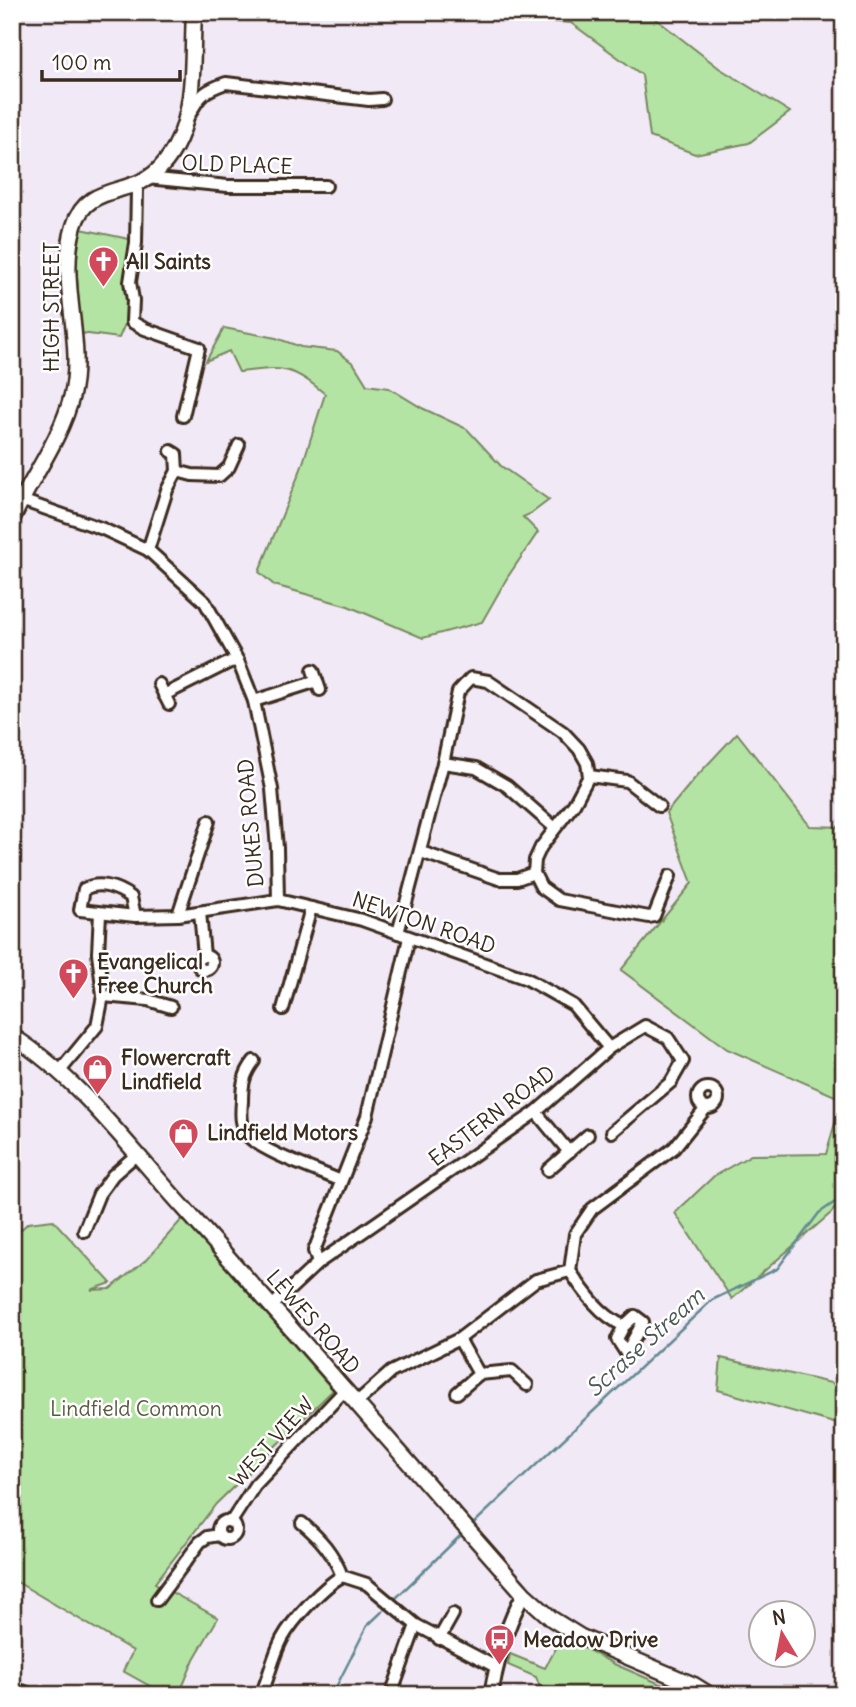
<svg xmlns="http://www.w3.org/2000/svg" width="856" height="1707" viewBox="0 0 856 1707" font-family="Delius,sans-serif">
<rect width="100%" height="100%" fill="#f2e9f7"/>
<filter id="ink" filterUnits="userSpaceOnUse"><feTurbulence type="fractalNoise" baseFrequency=".0143" numOctaves="2"/><feDisplacementMap in="SourceGraphic" scale="14" xChannelSelector="R" yChannelSelector="G"/><feConvolveMatrix kernelMatrix="1 2 1 2 8 2 1 2 1" color-interpolation-filters="sRGB"/></filter>
<g filter="url(#ink)">
<g fill="#b4e4a4" stroke="#788761" stroke-width="2">
<path d="M518,12h129l72,56 71,44 -41,31 -54,11 -45,-17 -8,-62 -71,-52 -52,-4z"/>
<path d="M81,229l53,11 -4,72 -11,26 -38,-5 -5,-70z"/>
<path d="M224,328l52,10 25,9 36,4 17,13 13,21 22,3 33,20 45,21 34,37 48,34 -17,13 -9,4 15,15 -31,46 -25,44 -59,16 -75,-32 -74,-21 -15,-13 42,-103 24,-75c-33,-29 -43,-27 -86,-22l-10,-21 -23,10z"/>
<path d="M737,733l73,93 34,1v371l-13,15 -99,86 -57,-86 39,-37 37,-21 75,-1 16,-55 -115,-50 -106,-79 71,-87 -26,-70 29,-35z"/>
<path d="M183,1218l150,172 -117,114 -61,79 63,35 -24,41 -15,36h-13l-43,-24 10,-20 -121,-72v-301h2l-2,-40 16,-15 25,-3 58,63 -20,7 19,-1 37,-30z"/>
<path d="M721,1358l123,28v40l-126,-36z"/>
<path d="M563,1636l51,28 72,31h-143l9,-6 -12,-2 -4,-10 -28,-12 2,-11 35,14z"/>
</g>
<g fill="none" stroke-linecap="round" stroke-linejoin="round">
<g stroke="#628990" stroke-width="2.5">
<path d="M473,1524l239,-224 65,-31 42,-56 25,-17"/>
<path d="M396,1598l65,-63"/>
<path d="M332,1695l35,-69 18,-17"/>
</g>
<defs>
<g id="minor">
<path d="M190,114c10,-20 16,-24 36,-31l143,17 13,-1"/>
<path d="M147,178l81,8h98"/>
<path d="M133,183l4,7 -1,53 -6,39 3,18 -1,22 13,7 54,19 -16,68"/>
<path d="M177,471l15,4 27,1 10,-9 10,-22"/>
<path d="M21,500l82,29 45,21 57,52 33,59 16,40 18,88 5,59 1,52"/>
<path d="M148,550l19,-60 10,-19 -1,-17 -5,-3"/>
<path d="M313,670l7,20"/>
<path d="M159,684l10,20"/>
<path d="M164,695l66,-33 8,-1"/>
<path d="M254,701l63,-20"/>
<path d="M443,763l33,5 31,18 48,42"/>
<path d="M589,776l38,5 32,25"/>
<path d="M421,852l78,27h18l17,-6"/>
<path d="M200,912l4,44"/>
<path d="M178,915l31,-94"/>
<path d="M135,916l-4,-19c-14,-10 -32,-16 -47,-8l-4,21 55,6 43,-1 100,-15 84,20 165,59 46,26 36,43"/>
<path d="M398,933l45,-170 15,-71 13,-14 17,3 75,51 16,17 8,14 2,13 -15,28 -33,43 -6,13 -1,13 7,14 18,13 90,17 5,-1 16,-40"/>
<circle cx="205" cy="963" r="7"/>
<path d="M103,996l45,4 23,7"/>
<path d="M283,1009l28,-101"/>
<path d="M254,1061c-10,13 -12,23 -12,40 -1,12 -2,26 7,36 16,16 70,34 92,44"/>
<path d="M60,1071l37,-45 6,-30 -5,-43 2,-40"/>
<circle cx="708" cy="1098" r="10"/>
<path d="M536,1112l33,40"/>
<path d="M548,1170l40,-35"/>
<path d="M84,1231l15,-37 14,-19 23,-20"/>
<path d="M318,1263l-4,-12 53,-135 42,-178"/>
<path d="M570,1271c14,21 30,44 54,55l11,-10 8,6 -17,31 -9,-14 7,-13"/>
<path d="M272,1306l46,-43 218,-151 73,-64 36,-22 23,12 15,23 -12,21 -59,50"/>
<path d="M459,1339l20,35"/>
<path d="M457,1393l22,-19 33,-3 15,14"/>
<path d="M356,1403l35,-31 68,-33 77,-59 34,-9 5,-37 17,-25 82,-61 32,-40"/>
<circle cx="227" cy="1530" r="9"/>
<path d="M231,1522l24,-37 90,-95"/>
<path d="M302,1523c19,16 31,30 40,53l25,8 49,41 80,42"/>
<path d="M157,1600l43,-58 7,-5 12,-2"/>
<path d="M439,1639l14,-25"/>
<path d="M12,1692l10,-1 10,4"/>
<path d="M261,1695c8,-18 12,-39 21,-56 11,-20 41,-52 60,-63"/>
<path d="M391,1695l25,-70"/>
</g>
<path id="tertiary" d="M491,1695c6,-35 15,-70 33,-101"/>
<g id="secondary">
<path d="M12,520c18,-41 49,-80 60,-125 13,-56 -15,-114 2,-169 12,-42 54,-30 81,-53 44,-40 36,-107 39,-161"/>
<path d="M12,1036c66,41 120,115 172,172 115,128 227,258 340,386l28,25 29,18 113,48 16,10"/>
</g>
</defs>
<use href="#minor" stroke="#3b2a1e" stroke-width="16"/>
<use href="#tertiary" stroke="#3b2a1e" stroke-width="18"/>
<use href="#secondary" stroke="#3b2a1e" stroke-width="19"/>
<use href="#minor" stroke="#fff" stroke-width="10"/>
<use href="#tertiary" stroke="#fff" stroke-width="12"/>
<use href="#secondary" stroke="#fff" stroke-width="14"/>
</g>
</g>
<defs>
<symbol id="church-pin" viewBox="-11 -11 22 30"><path d="M0 17L-7.5 6A9.5 9.5 0 1 1 7.5 6Z" fill="#d1495b" stroke="#fff"/><path d="M-1.2-6h2.4v3.5h3.3v2.4h-3.3V6h-2.4V-.1h-3.3v-2.4h3.3Z" fill="#fff"/></symbol>
<symbol id="shop-pin" viewBox="-11 -11 22 30"><path d="M0 17L-7.5 6A9.5 9.5 0 1 1 7.5 6Z" fill="#d1495b" stroke="#fff"/><path d="M-5-2.5h2.3a2.7 3.5 0 0 1 5.4 0H5L5.5 6h-11ZM-1.5-2.5h3a1.5 2.3 0 0 0-3 0Z" fill="#fff"/></symbol>
<symbol id="bus-pin" viewBox="-11 -11 22 30"><path d="M0 17L-7.5 6A9.5 9.5 0 1 1 7.5 6Z" fill="#d1495b" stroke="#fff"/><path d="M-5-6H5V4H4V6H2V4H-2V6H-4V4H-5ZM-3.5-4V0h7V-4ZM-3.5 1.2v1.5H-2V1.2ZM2 1.2v1.5H3.5V1.2Z" fill="#fff"/></symbol>
</defs>
<g fill-rule="evenodd">
<use href="#church-pin" x="86" y="244" width="35" height="47"/>
<use href="#church-pin" x="56" y="956" width="35" height="47"/>
<use href="#shop-pin" x="80" y="1052" width="35" height="47"/>
<use href="#shop-pin" x="166" y="1116" width="35" height="47"/>
<use href="#bus-pin" x="482" y="1622" width="35" height="47"/>
</g>
<g text-anchor="middle" stroke-width="5" stroke-linejoin="round" paint-order="stroke">
<g font-size="21" fill="#3b2a1e" stroke="#fff">
<text transform="translate(237 165) rotate(2)" y="7">OLD PLACE</text>
<text transform="translate(52 307) rotate(-90)" y="7">HIGH STREET</text>
<text transform="translate(251 823) rotate(-95)" y="7">DUKES ROAD</text>
<text transform="translate(424 923) rotate(19)" y="7">NEWTON ROAD</text>
<text transform="translate(492 1116) rotate(-37)" y="7">EASTERN ROAD</text>
<text transform="translate(313 1322) rotate(49)" y="7">LEWES ROAD</text>
<text transform="translate(272 1442) rotate(-48)" y="7">WEST VIEW</text>
</g>
<g font-size="21" font-weight="bold" fill="#3b2a1e" stroke="#fff" text-anchor="start">
<text x="126" y="269">All Saints</text>
<text x="97" y="969">Evangelical<tspan x="97" dy="24">Free Church</tspan></text>
<text x="121" y="1065">Flowercraft<tspan x="121" dy="24">Lindfield</tspan></text>
<text x="207" y="1140">Lindfield Motors</text>
<text x="523" y="1647">Meadow Drive</text>
</g>
<g font-size="21" fill="#595840" stroke="#fff">
<text x="136" y="1416">Lindfield Common</text>
</g>
<g font-size="23" font-style="italic" fill="#4e5957" stroke="#fff">
<text transform="translate(645 1342) rotate(-42)" y="8">Scrase Stream</text>
</g>
</g>
<rect width="856" height="1707" fill="none" stroke="#fff" stroke-width="42"/>
<rect x="21" y="21" width="814" height="1665" fill="none" stroke="#3b2a1e" stroke-width="2.5" filter="url(#ink)"/>
<g transform="translate(782 1634) rotate(350)"><circle r="33" fill="#ffffff" stroke="#b1aaa5" stroke-width="2"/>
<path d="M0-5L12 26L0 18L-12 26Z" fill="#d1495b"/>
<text y="-10" font-size="19" font-weight="bold" text-anchor="middle" fill="#3b2a1e">N</text>
</g>
<path d="M42 70v10h138v-10" fill="none" stroke="#3b2a1e" stroke-width="3.5"/>
<text x="52" y="70" font-size="21" fill="#3b2a1e" stroke="#ffffff" stroke-width="5" paint-order="stroke">100 m</text>
</svg>
